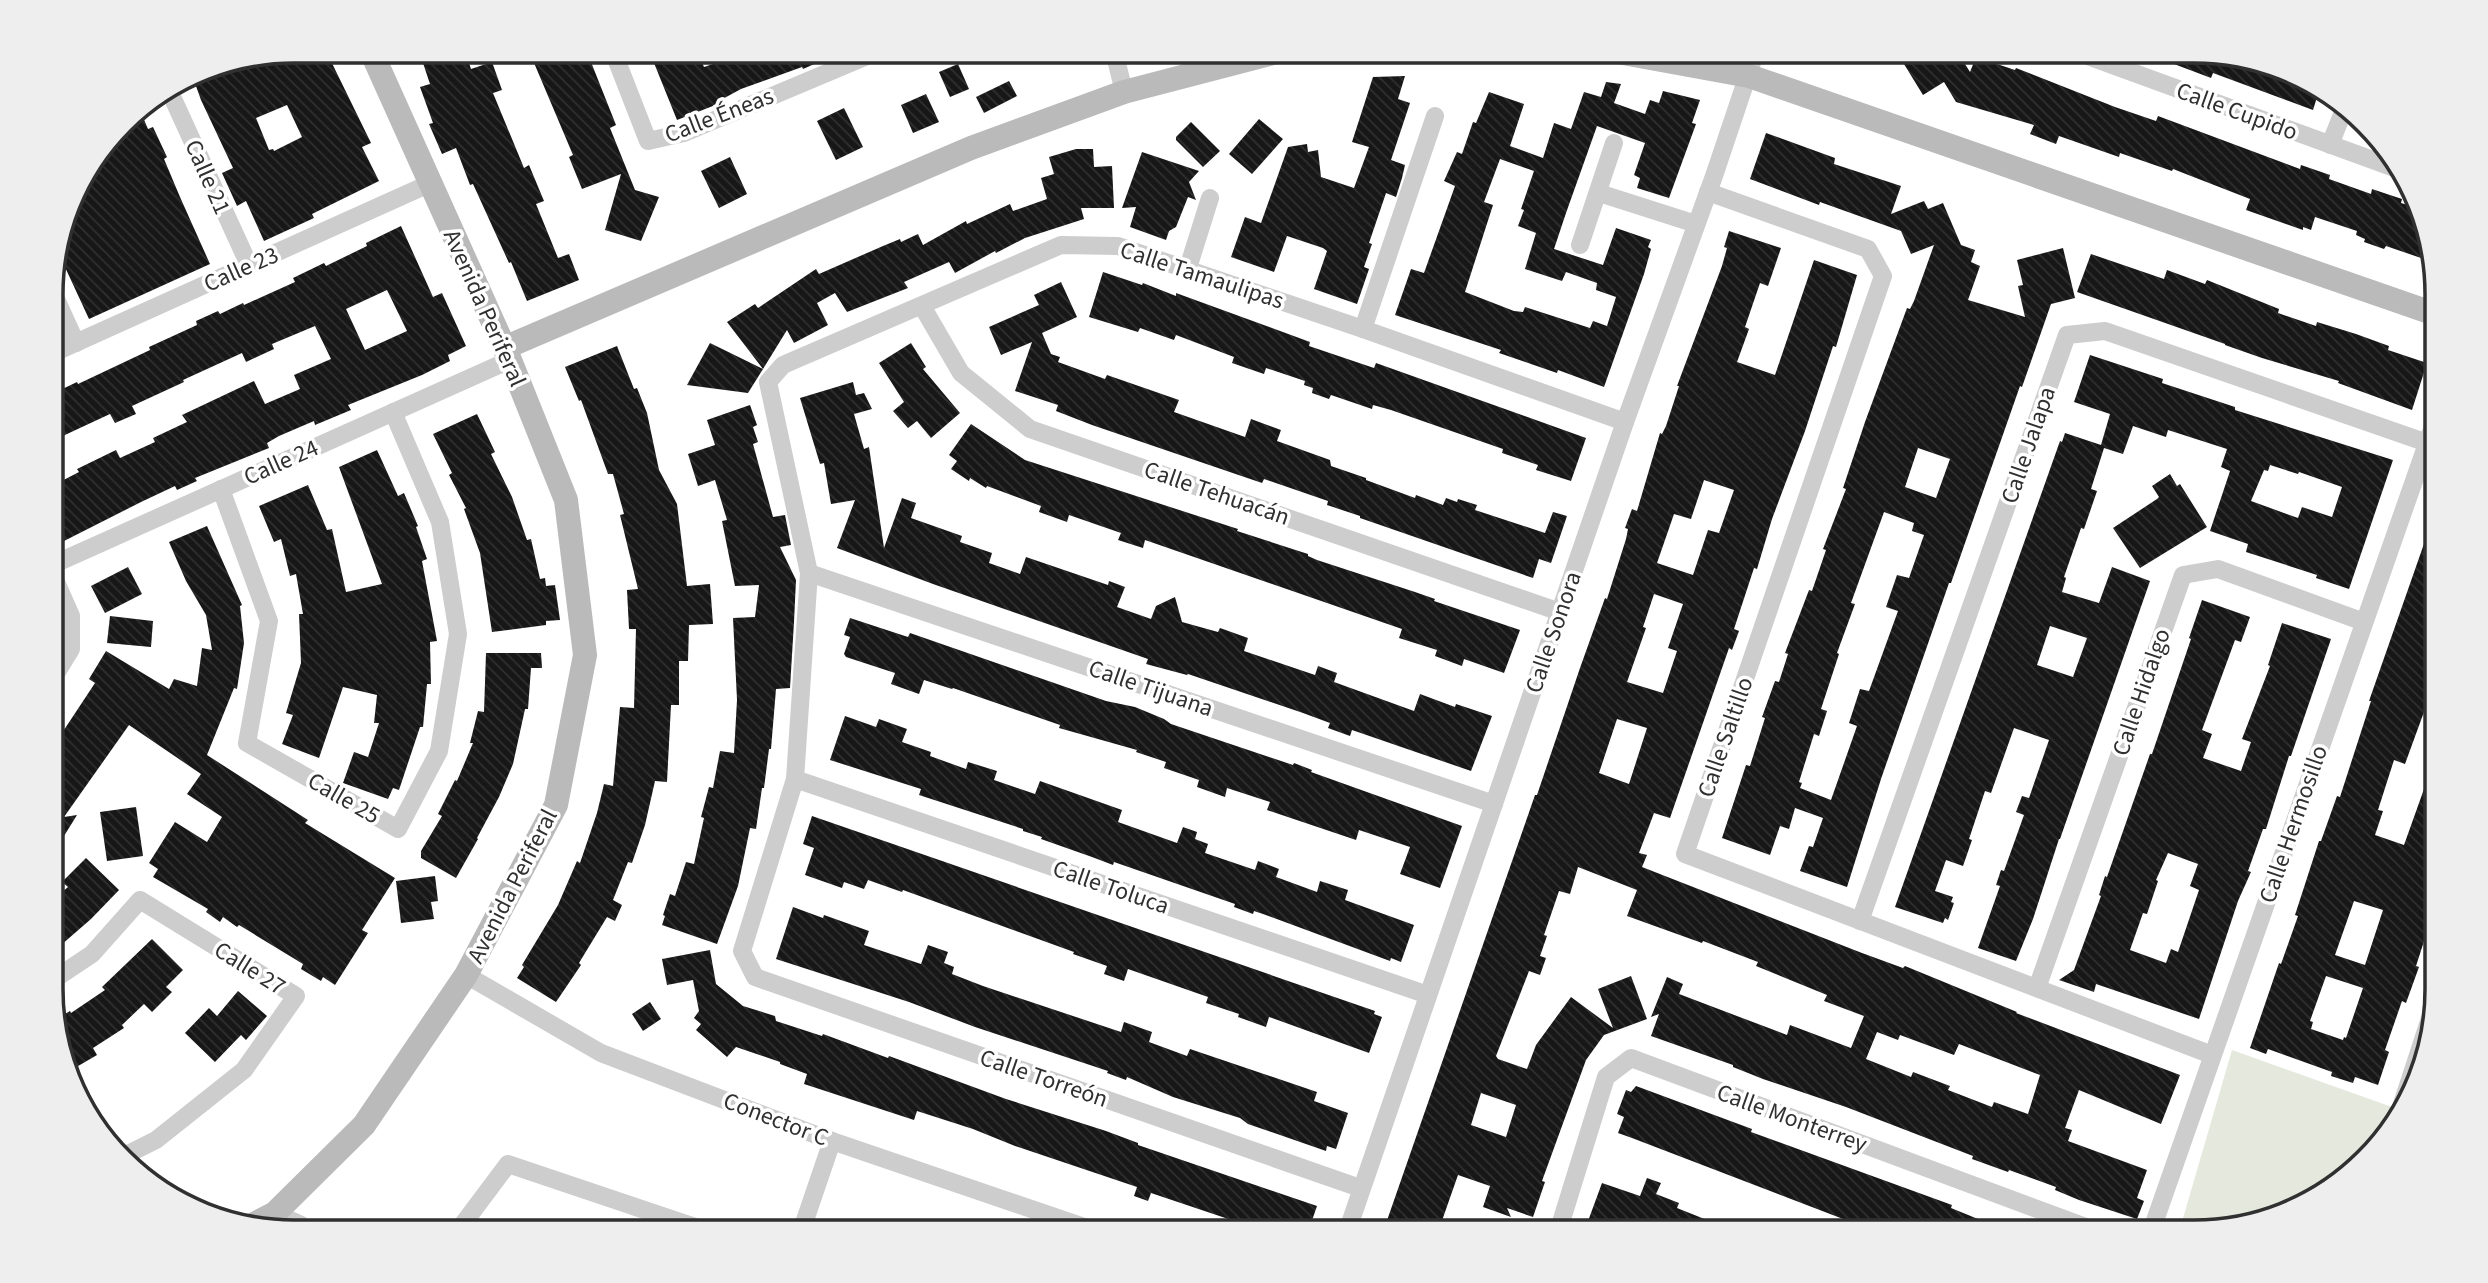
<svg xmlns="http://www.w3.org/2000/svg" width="2488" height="1283" viewBox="0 0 2488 1283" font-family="'Source Sans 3',sans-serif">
<defs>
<pattern id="building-back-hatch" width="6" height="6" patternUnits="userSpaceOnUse" patternTransform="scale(1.75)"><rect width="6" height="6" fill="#171717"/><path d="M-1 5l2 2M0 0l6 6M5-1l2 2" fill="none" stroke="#303030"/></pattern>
</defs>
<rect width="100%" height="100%" fill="#fff"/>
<path fill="#e5e9dd" d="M2232,1050l160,57 4,8 -67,76 -120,41h-30z"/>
<g fill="url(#building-back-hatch)" fill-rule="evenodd">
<path d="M294,51h32l45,92 -9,4 17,34 -67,33 2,4 -50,23 -18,-40 -9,5 -15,-33 11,-5 -32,-68 -9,-25 10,-6zM287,105l15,32 -28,14 -1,-2 -4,1 -13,-32z"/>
<path d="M419,51h46l6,18 21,-7 10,28 -9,3 31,75 5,-3 15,36 -8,3 22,54 11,-4 10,26 -52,21 -16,-39 -2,1 -36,-79 -3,1 -14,-37 -14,6 -13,-30 4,-1 -13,-36 10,-3z"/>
<path d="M529,51h51l6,13 5,-2 25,63 -6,3 25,62 24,7 -18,44 -36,-11 16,-56 -39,15 -13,-32 4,-2z"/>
<path d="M684,51h13l7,16 47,-16h93l-41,18 -1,-2 -61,22 -24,13 1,2 -41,16 -23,-57z"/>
<path d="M1896,51h61l13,21 6,-15 39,13 1,-2 99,39 41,14 2,-5 142,53 1,-4 29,10 -1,4 42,15 1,-5 30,10 -1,4 13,4 19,51 -10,-4 -2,4 -35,-12 -2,3 -20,-7 1,-3 -9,-4 1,-4 -42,-14 -4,13 -8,-3v3l-57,-20 4,-11 -77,-30 -1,2 -52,-18 -1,4 -60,-21 -3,8 -26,-10 4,-9 -78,-23 -12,-20 -21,13z"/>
<path d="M2145,51h49l108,25 17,15 -6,19 -100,-37 -2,5 -66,-25z"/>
<path d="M958,64l11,25 -19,8 -11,-25z"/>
<path d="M1405,76l-7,23 12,4 -19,57 14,5 -3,13 -6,19 -10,-4 -17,50 3,1 -8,23 5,2 -12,35 -43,-15 13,-38 -4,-3 -36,-12 -13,36 -43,-15 14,-40 16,6 27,-76 19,-3 1,8 10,-2 3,27 33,11 15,-41 -17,-5 21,-65z"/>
<path d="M1009,81l8,15 -33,17 -8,-16z"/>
<path d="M1606,82l15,2 -7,19 31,11 5,-14 9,3 4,-12 37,9 -8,23 4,1 -27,74 -32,-10 3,-10 -6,-3 11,-32 -48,-17 -31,87 -12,36 49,16 13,-37 35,12 -3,7 3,2 -7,25 -40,113 -46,-17 -1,3 -26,-9 -32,-11 2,-3 -106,-35 16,-46 13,4 31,-87 -11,-5 13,-29 5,2 11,-32 3,1 13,-31 35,12 -14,42 33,12 11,-35 17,6 13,-37 17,5zM1500,159l34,12 -13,38 3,1 -6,16 18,7 -11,36 37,12 4,-9 31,11 -1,7 20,7 -9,29 -14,-5 -3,7 -65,-21 -2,5 -9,-1 -49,-19 28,-87 -9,-3z"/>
<path d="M926,94l13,28 -26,11 -12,-28z"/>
<path d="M139,108l9,21 5,-2 14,30 -3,2 16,38 30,67 -121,55 -31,-67 18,-66 57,-75z"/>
<path d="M844,108l19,39 -27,13 -19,-39z"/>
<path d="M1259,119l24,20 -31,35 -23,-20z"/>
<path d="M1191,122l29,29 -17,16 -27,-27v-3z"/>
<path d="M1766,133l69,25 -1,6 67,22 -10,28 33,-13 4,8 15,-6 18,42 14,5 -4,12 9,4 -12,34 57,17 -7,-31 5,-1 -6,-25 46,-12 12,50 -24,6 -29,83 -2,-1 -69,197h-2l-68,196 -34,108 -47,-16 9,-25 4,1 10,-29 -28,-10 -6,21 -9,-3 -10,29 -48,-17 24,-73 4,1 15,-48 -3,-1 13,-36 4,1 9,-28 -3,-1 24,-63 3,1 14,-41 -3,-1 23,-60 -3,-1 22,-66 42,-114 3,1 4,-8 20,-56 -23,9 -10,-23 -81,-29 -1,3 -69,-26zM1918,448l32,11 -14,39 -31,-11zM1884,512l30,11 -2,8 12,4 -15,43 -12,-3 -11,32 12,4 -29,80 -9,-2 -11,34 8,3 -26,74 -31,-12 2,-5 -3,-1 15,-48 5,2 8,-25 -6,-2 18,-55 -2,-1 18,-49 -4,-1z"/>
<path d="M1076,149h17l1,18 18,-1 2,42h-33l3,11 -59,19 -29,15 -1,-2 -40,22 -6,-11 -45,20 4,6 -61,24 -12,-19 -18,10 11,22 -34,18 -7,-13 -24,39 -36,-47 28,-18 3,4 58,-39 3,5 64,-28 17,-7 1,3 17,-8 5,11 43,-24 1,3 43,-20 3,7 34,-12 -6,-21 13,-4 -5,-17z"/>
<path d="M1142,152l57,19 -10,11 7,18 -8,-3 -12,30 -7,4 -3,9 -36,-13 6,-20 -14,1z"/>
<path d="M730,157l17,37 -28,14 -18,-37z"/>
<path d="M401,226l32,71 9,-4 24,53 -18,9 2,6 -28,14 -74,30 3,5 -36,15 -1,-4 -35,15 -12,7 2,5 -74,30 2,3 -20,9 -2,-4 -34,16 -77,39 -12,-25v-30l27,-14 -2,-3 39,-19 4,8 35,-16 -2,-4 34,-16 -5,-7 72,-34 11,23 35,-15 -6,-14 37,-16 -16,-33 -43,18 2,5 -28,13 -4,-9 -59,27 1,2 -52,24 4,8 -21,9 -5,-9 -58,27v-47l25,-12 1,2 72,-34 -1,-3 48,-22 -1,-4 22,-10 2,3 23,-11 1,2 51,-23 -2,-4 31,-15 2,3 41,-20 -1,-3zM387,290l20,41 -42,19 -19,-41z"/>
<path d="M1729,231l52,17 -13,38 -8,-3 -15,44 4,2 -12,33 38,13 39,-115 43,15 -21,72 -3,-1 -28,85 -33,88 -15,50 -3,-1 -20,61 5,2 -7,19 -3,-2 -59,170 -16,-5 -15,40 8,2 -5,12 220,86 41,15 2,-2 112,46 -1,1 164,62 -19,49 -82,-34 -14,38 7,2 -4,11 79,29 -10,28 7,3 -7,18 -58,-19 -24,-10 1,-3 -47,-17 -1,2 -36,-13 1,-3 -127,-49 -83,-28 -30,-12v-2l-82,-29 8,-22 -8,3 16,-40 16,7 -4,10 108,41 3,-10 61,23 13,-32 -40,-15 3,-6 -71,-29 2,-4 -55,-21 -1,2 -75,-27 10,-26 -59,-23 -8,27 -11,-3 -15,44 3,1 -7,20 6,2 -6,17 -11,-4 -33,85 2,3 29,10 9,-24 35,-48 42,31 -15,-39 33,-13 16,43 -43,16 -18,25 -44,121 3,1 -12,35 -26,-9 4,9 -28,-10 7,-21 -32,-11 -20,57h-55l152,-437h2l43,-127 25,-70 2,1 19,-60 2,-10 -3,-1 7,-19 5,2 23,-78 2,1 4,-8 13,-40h-2l45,-120 5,-18 -3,-1zM1704,480l30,10 -15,43 -11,-3 -15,45 -36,-12 17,-49 17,5zM1654,594l29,10 -15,44 9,3 -14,42 -36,-11 19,-54 -3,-1zM1617,719l30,9 -18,56 -30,-11zM1877,1032l21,8 2,-5 54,20 5,-11 81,31 -12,39 -34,-12 -2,5 -44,-17 2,-4 -37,-14 -2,5 -45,-18zM1481,1093l35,12 -10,32 -35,-12z"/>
<path d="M2091,254l73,25 3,-9 38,14 2,-4 72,29 -1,4 38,13 1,-4 39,12 33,12 -1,4 39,13 -15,47 -74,-27 1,-2 -77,-23 -37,-13v-1l-148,-52z"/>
<path d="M1103,272l39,13 1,-2 33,13v-3l134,49 -1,4 65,22 2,-5 210,75 -15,43 -35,-11 2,-5 -36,-12 1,-4 -112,-39 -18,-5 -1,4 -41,-14 -2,4 -17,-6 1,-5 -9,-3 1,-4 -39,-13 -2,6 -32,-11 2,-6 -58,-22 -2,5 -34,-12 -2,4 -49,-15z"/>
<path d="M1061,282l16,35 -35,16 9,21 9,3 -2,5 47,17 2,-4 72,25 -5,12 71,25 6,-18 30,11 -4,11 53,19 1,6 35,12v2l49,18 1,-3 27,10 3,-7 11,4 1,-3 19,6 -2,5 70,23 8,-21 14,4 -16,47 -12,-4 -6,19 -173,-60v-2l-33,-11 1,-4 -64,-22 -2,4 -170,-58 -36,-14 2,-6 -43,-14 17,-49 -31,13 -12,-28 50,-22 -5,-10z"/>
<path d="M710,343l53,26 -15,24 -61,-8z"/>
<path d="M911,343l15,24 -3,2 37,44 -29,25 -14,-17 -9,7 -15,-17 11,-9 -25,-39z"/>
<path d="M617,346l17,43 3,-1 10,25 12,57 18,34 10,82 23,-2 3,40 -24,1 -1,36h-9v44h-8l-4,77 -12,-1 -10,44 -13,38 -4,-1 -15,38 9,5 -7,16 -8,-4 -28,46 2,2 -25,37 -39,-24 7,-11 -2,-2 36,-60 19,-44 3,2 17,-50 7,-29 9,2 7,-79 14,1 2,-79h-7l-2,-39 11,-1 -18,-74 4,-1 -11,-40h-5l-27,-74 -2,1 -14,-34z"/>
<path d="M2090,355l73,24 -1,4 73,24v3l158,50 -44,129 -33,-11 1,-3 -71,-23 2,-8 -38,-13 20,-60 -9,-4 6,-18 -59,-19 -2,7 -33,-11 -10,28 -19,-6 -13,41 6,2 -13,38 -3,-1 -17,49 2,1 -4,14 37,11 13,-36 38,14 -90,258h-1l-26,80 -17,42 -38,-13 22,-62 -4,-1 5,-15 3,1 20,-56 -8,-3 6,-16 7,2 20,-58 -35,-12 -23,65 -6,-2 -16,48 3,1 -9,26 -17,-6 -11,31 18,6 -2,5 3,1 -6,17 -3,-2 -2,5 -48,-16 165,-466 2,1 3,-9 36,12 9,-31 -36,-12zM2270,465l28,9 1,-2 43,15 -10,30 -30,-10 -4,11 -47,-17 13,-31 4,1zM2050,626l37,12 -14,39 -36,-12z"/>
<path d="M853,382l3,13 8,-2 8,16 -18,5 10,35 5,-2 15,101 18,-50 14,5 -5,15 51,18 -2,6 32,11 -3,10 31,11 6,-17 82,28 1,-4 16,6 -8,20 34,12 5,-13 19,-9 7,25 36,10 2,-4 28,10 -4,13 71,24 3,-9 19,7 -3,9 80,29 6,-17 35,13 1,-3 36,12 -21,55 -119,-41 -2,6 -22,-8 2,-5 -27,-10 -115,-39 -1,1 -41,-11 2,-5 -215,-75 -96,-36 18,-48 -24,4 -7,-41 -4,1 -20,-66z"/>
<path d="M750,405l7,20 -4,2 5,15 -5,2 20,73 12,-2 6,30 -11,2 16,33 -2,42 -4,66 -14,1 -5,60h-2l-5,39h-2l-6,41 -6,-1 -12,58 -21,58 -55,-19 3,-9 -2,-1 7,-21 5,2 11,-34 8,2 10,-46 -3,-1 8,-30 4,1 7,-37 14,2 3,-53 -4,-82 22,-1 4,-32 -24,1 -13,-65 5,-1 -12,-40 -17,6 -10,-32 27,-9 -8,-25z"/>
<path d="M477,414l18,38 -4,2 21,43 15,43 4,-1 9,40 5,-1 1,8 9,-1 5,35 -14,1v4l-54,7 -12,-79 -16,-44 2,-1 -17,-33 3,-2 -19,-39z"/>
<path d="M971,424l54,36 213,69 -1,2 71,23v2l9,4 98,32 20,7 -1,2 86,29 -16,43 -40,-14 -2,7 -27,-10 2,-6 -38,-12 3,-9 -257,-89 -2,8 -25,-8 3,-7 -52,-18 -2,7 -28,-10 2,-6 -54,-20 -1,2 -16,-10 -1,3 -18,-12 6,-8 -8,-6z"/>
<path d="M377,450l21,46 6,-3 14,33 -2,1 11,32 -5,2 15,80 -7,1 1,42h-4l-4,43h-3l-21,63 -6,-2 -5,11 -45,-16 11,-31 14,5 11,-34h-5l3,-28 -34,-8 -24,71 -37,-14 11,-29 -7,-2 15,-50 -2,-49h4l-7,-40 -6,2 -9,-37 -7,3 -15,-36 49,-21 19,45 5,-1 14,63 36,-8 -43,-117z"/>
<path d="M2170,474l7,12 3,-2 27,43 -67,41 -27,-40 44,-29 2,-2 -7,-11z"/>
<path d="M2433,518h3v161l-31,85 -11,-4 -16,50 5,1 -8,24 29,10 30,-84h3v140l-21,65 3,1 -13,36 -4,-2 -17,49 4,2 -11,33 -23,-8 -2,6 -22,-7 1,-4 -64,-23 -2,5 -16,-6 29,-85 2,1 17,-48 -3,-1 24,-74h2l16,-45 3,1 31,-96h-2zM2354,901l29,9 -18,55 -30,-10zM2326,976l37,12 -17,50 -2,-1 -1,3 -32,-11 2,-7 -3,-1z"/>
<path d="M207,526l35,79 -2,1 4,37 -7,46 -3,-1 -27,67 101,65 -3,3 90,55 -33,52 6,3 -33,52 -12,-8 -2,4 -20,-12 2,-5 -64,-39 -2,2 -14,-10 -3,5 -14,-10 2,-3 -55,-32 5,-8 -9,-6 26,-41 32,20 15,-25 -35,-23 14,-20 -72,-49 -65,92 13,-2 -13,21 -9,-6 -3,4v-76l10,-15 -4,-4 37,-56 -6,-4 17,-28 63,38 5,-10 23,7 5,-38 10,2 -6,-35 -20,-34 -17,-39z"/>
<path d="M128,567l14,27 -37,19 -14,-27z"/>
<path d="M2202,600l48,17 -9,25 -6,-2 -33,90 10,4 -9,24 38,13 10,-29 -9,-3 28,-73 -2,-1 14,-42 49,16 -40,117h-2l-23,73h-3l-15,42 3,1 -13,29 -39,118 -103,-35 -2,8 -35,-12 15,-10 27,-74 -2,-1 6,-19 2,1 43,-123h2l39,-115 -2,-1zM2168,853l30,11 -8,22 9,4 -21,62 -7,-3 -5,14 -36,-13 13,-37 4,1 11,-33 -2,-1z"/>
<path d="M110,616l43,5 -2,26 -44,-4z"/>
<path d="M850,618l58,19 2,-4 196,68 29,6 29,12 7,5 122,41 1,-2 18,7 -1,2 151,54 -22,62 -40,-14 10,-27 -51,-17 -3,10 -89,-30 3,-8 -43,-14 -2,9 -28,-10 2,-7 -35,-12 2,-6 -30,-10 1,-2 -78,-22 1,-3 -107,-37 -1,1 -28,-9 -5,14 -28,-10 4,-11 -49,-16 -2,-3 6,-17 -6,-2z"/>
<path d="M486,653h55l1,15h-11l-3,41h-3l-12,55 -14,33 -22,41 1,1 -22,39 -35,-20v-7l21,-35 -4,-2 17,-34 2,1 16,-38h-3l8,-32 6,1z"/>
<path d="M845,716l31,11 3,-8 28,10 -5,13 29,10 -1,4 36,13 2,-7 29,9 -3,9 41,14 5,-13 82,29 -4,12 59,21 6,-16 14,5 -2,7 13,5 -3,9 50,17 3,-9 21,8 -3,8 41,15 3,-11 28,9 -3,10 69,25 -13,37 -10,-4 -1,3 -127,-47 -9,-3 -1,3 -19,-7 1,-3 -121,-42 -1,3 -21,-8 -51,-18 1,-2 -19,-6v-2l-104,-34 2,-6 -91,-29z"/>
<path d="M136,807l7,49 -36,5 -7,-49z"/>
<path d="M812,816l563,195 -1,3 8,3 -13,36 -100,-36 -3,10 -28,-10 1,-3 -33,-11 2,-6 -80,-28 -4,12 -20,-7 3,-8 -34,-12 1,-2 -171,-62 -1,2 -34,-12 -4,9 -20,-7 -2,6 -37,-13 9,-27 -11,-4z"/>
<path d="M86,858l33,32 -28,29 -38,33v-52l15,-13 -6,-5z"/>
<path d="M435,876l3,25 -7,1 3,17 -33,4 -5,-42z"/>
<path d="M793,907l30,11 1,-3 45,16 -5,14 57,19 7,-19 20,7 -4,11 10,4 -2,7 31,12 138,46 3,-10 28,10 -3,10 38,14 3,-7 127,43 -3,9 34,12 -12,36 -9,-3 -1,5 -78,-27 -8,-6 -67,-21 -46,-20 -1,3 -19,-7 1,-2 -133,-44 -66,-25 -133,-43z"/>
<path d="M152,939l31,31 -17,17 6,5 -20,20 -8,-8 -22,21 2,3 -31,20 4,7 -24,14 -20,-48 17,-10 1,2 34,-23 -3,-3z"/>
<path d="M710,950l6,34 27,22 32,10 1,5 46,15 1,-2 65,24 1,-2 117,43 100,32 32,12v2l179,61 -9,26h-41l-116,-39 -3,8 -14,-5 3,-9 -122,-41 -42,-17 -56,-18 -3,9 -110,-36 3,-10 -27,-10v-2l-44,-15 -9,10 -31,-27 5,-6 -7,-6 5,-7 -6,-31 -26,5 -5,-26z"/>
<path d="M238,991l29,25 -21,24 -5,-5 -26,27 -30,-29 24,-25 8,8z"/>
<path d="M650,1002l11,17 -18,12 -11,-17z"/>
<path d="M1636,1086l116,43 -1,3 201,73 -1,3 59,24h-133l-245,-94 -14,-5 6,-16 -7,-3 9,-24 5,2z"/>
<path d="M1647,1178l14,5 -5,11 23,9 -2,5 60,24h-153l18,-49 38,13z"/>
</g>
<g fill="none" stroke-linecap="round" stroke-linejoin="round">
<g stroke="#cdcdcd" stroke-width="18">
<path d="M613,51l35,90 36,-8 195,-82"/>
<path d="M1114,51l10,41"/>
<path d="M2074,51l326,119"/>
<path d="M169,90l80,175"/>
<path d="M2330,145l13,-33"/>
<path d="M1708,192l160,57 15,27 -198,578 527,201"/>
<path d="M1599,193l97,31"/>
<path d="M1580,245l34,-102"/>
<path d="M1188,268l22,-70"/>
<path d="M51,288l25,55"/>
<path d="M922,306l39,67 69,56 530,183"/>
<path d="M1363,329l72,-213"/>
<path d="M51,354l380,-171"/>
<path d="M221,489l48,132 -22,122 151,86 41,-78 19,-117 -18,-112 -47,-110"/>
<path d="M52,565l458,-205"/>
<path d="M52,573l19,43v33l-19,31"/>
<path d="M809,573l685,231"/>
<path d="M795,779l633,216"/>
<path d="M1860,921l207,-586 38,-4 331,115"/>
<path d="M466,975l135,78 231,88 267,91"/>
<path d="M53,980l39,-26 48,-54 156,96 -52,74 -88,70 -32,16"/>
<path d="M2037,988l146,-413 35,-6 146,53"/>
<path d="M2404,1106l-2,-2 30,-92"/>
<path d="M1360,1188l-605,-211 -13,-26 53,-172 14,-206 -41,-191 15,-17 278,-120 57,1 245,83 262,93"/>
<path d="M275,1213l26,12 7,7"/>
<path d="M457,1232l51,-68 202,68"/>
<path d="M801,1232l31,-91"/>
<path d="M1347,1232l278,-810 89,-246 42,-125"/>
<path d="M1558,1232l48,-155 25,-19 468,174"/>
<path d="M2151,1232l285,-814"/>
</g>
<g stroke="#bababa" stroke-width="24">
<path d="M1612,51l137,25 686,238"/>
<path d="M504,348l467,-200 153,-56 157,-41"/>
<path d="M256,1223l19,-10 89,-88 102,-150 90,-170 29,-150 -19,-155 -56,-140 -139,-309"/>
</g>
</g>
<g text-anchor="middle" stroke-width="7" stroke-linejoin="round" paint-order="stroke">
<g font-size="24" fill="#303030" stroke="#fff">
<text transform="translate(2237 111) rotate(20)" y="8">Calle Cupido</text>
<text transform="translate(719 115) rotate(-21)" y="8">Calle Éneas</text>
<text transform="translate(208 177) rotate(66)" y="8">Calle 21</text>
<text transform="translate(241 269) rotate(-24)" y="8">Calle 23</text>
<text transform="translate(1202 275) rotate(18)" y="8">Calle Tamaulipas</text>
<text transform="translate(485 308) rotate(66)" y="8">Avenida Periferal</text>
<text transform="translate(2028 445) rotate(-71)" y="8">Calle Jalapa</text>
<text transform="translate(281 462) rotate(-24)" y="8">Calle 24</text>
<text transform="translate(1217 493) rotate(19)" y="8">Calle Tehuacán</text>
<text transform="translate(1553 632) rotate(-71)" y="8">Calle Sonora</text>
<text transform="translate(1151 688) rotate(19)" y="8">Calle Tijuana</text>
<text transform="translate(2141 692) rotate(-71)" y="8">Calle Hidalgo</text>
<text transform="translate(1725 737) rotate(-71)" y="8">Calle Saltillo</text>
<text transform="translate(344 798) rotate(30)" y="8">Calle 25</text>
<text transform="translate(2293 824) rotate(-71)" y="8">Calle Hermosillo</text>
<text transform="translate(512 886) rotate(-63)" y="8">Avenida Periferal</text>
<text transform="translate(1111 887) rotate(19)" y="8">Calle Toluca</text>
<text transform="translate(250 968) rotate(32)" y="8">Calle 27</text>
<text transform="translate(1044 1078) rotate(19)" y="8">Calle Torreón</text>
<text transform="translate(1792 1118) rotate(20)" y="8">Calle Monterrey</text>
<text transform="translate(776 1119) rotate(21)" y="8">Conector C</text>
</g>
</g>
<path d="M0 0H2488V1283H0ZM294 63H2194A231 231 0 0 1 2425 294V989A231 231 0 0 1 2194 1220H294A231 231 0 0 1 63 989V294A231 231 0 0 1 294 63Z" fill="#eee" fill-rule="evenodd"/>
<path fill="none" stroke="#303030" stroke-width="3.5" d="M294 63H2194A231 231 0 0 1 2425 294V989A231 231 0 0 1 2194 1220H294A231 231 0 0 1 63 989V294A231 231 0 0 1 294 63Z"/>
</svg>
